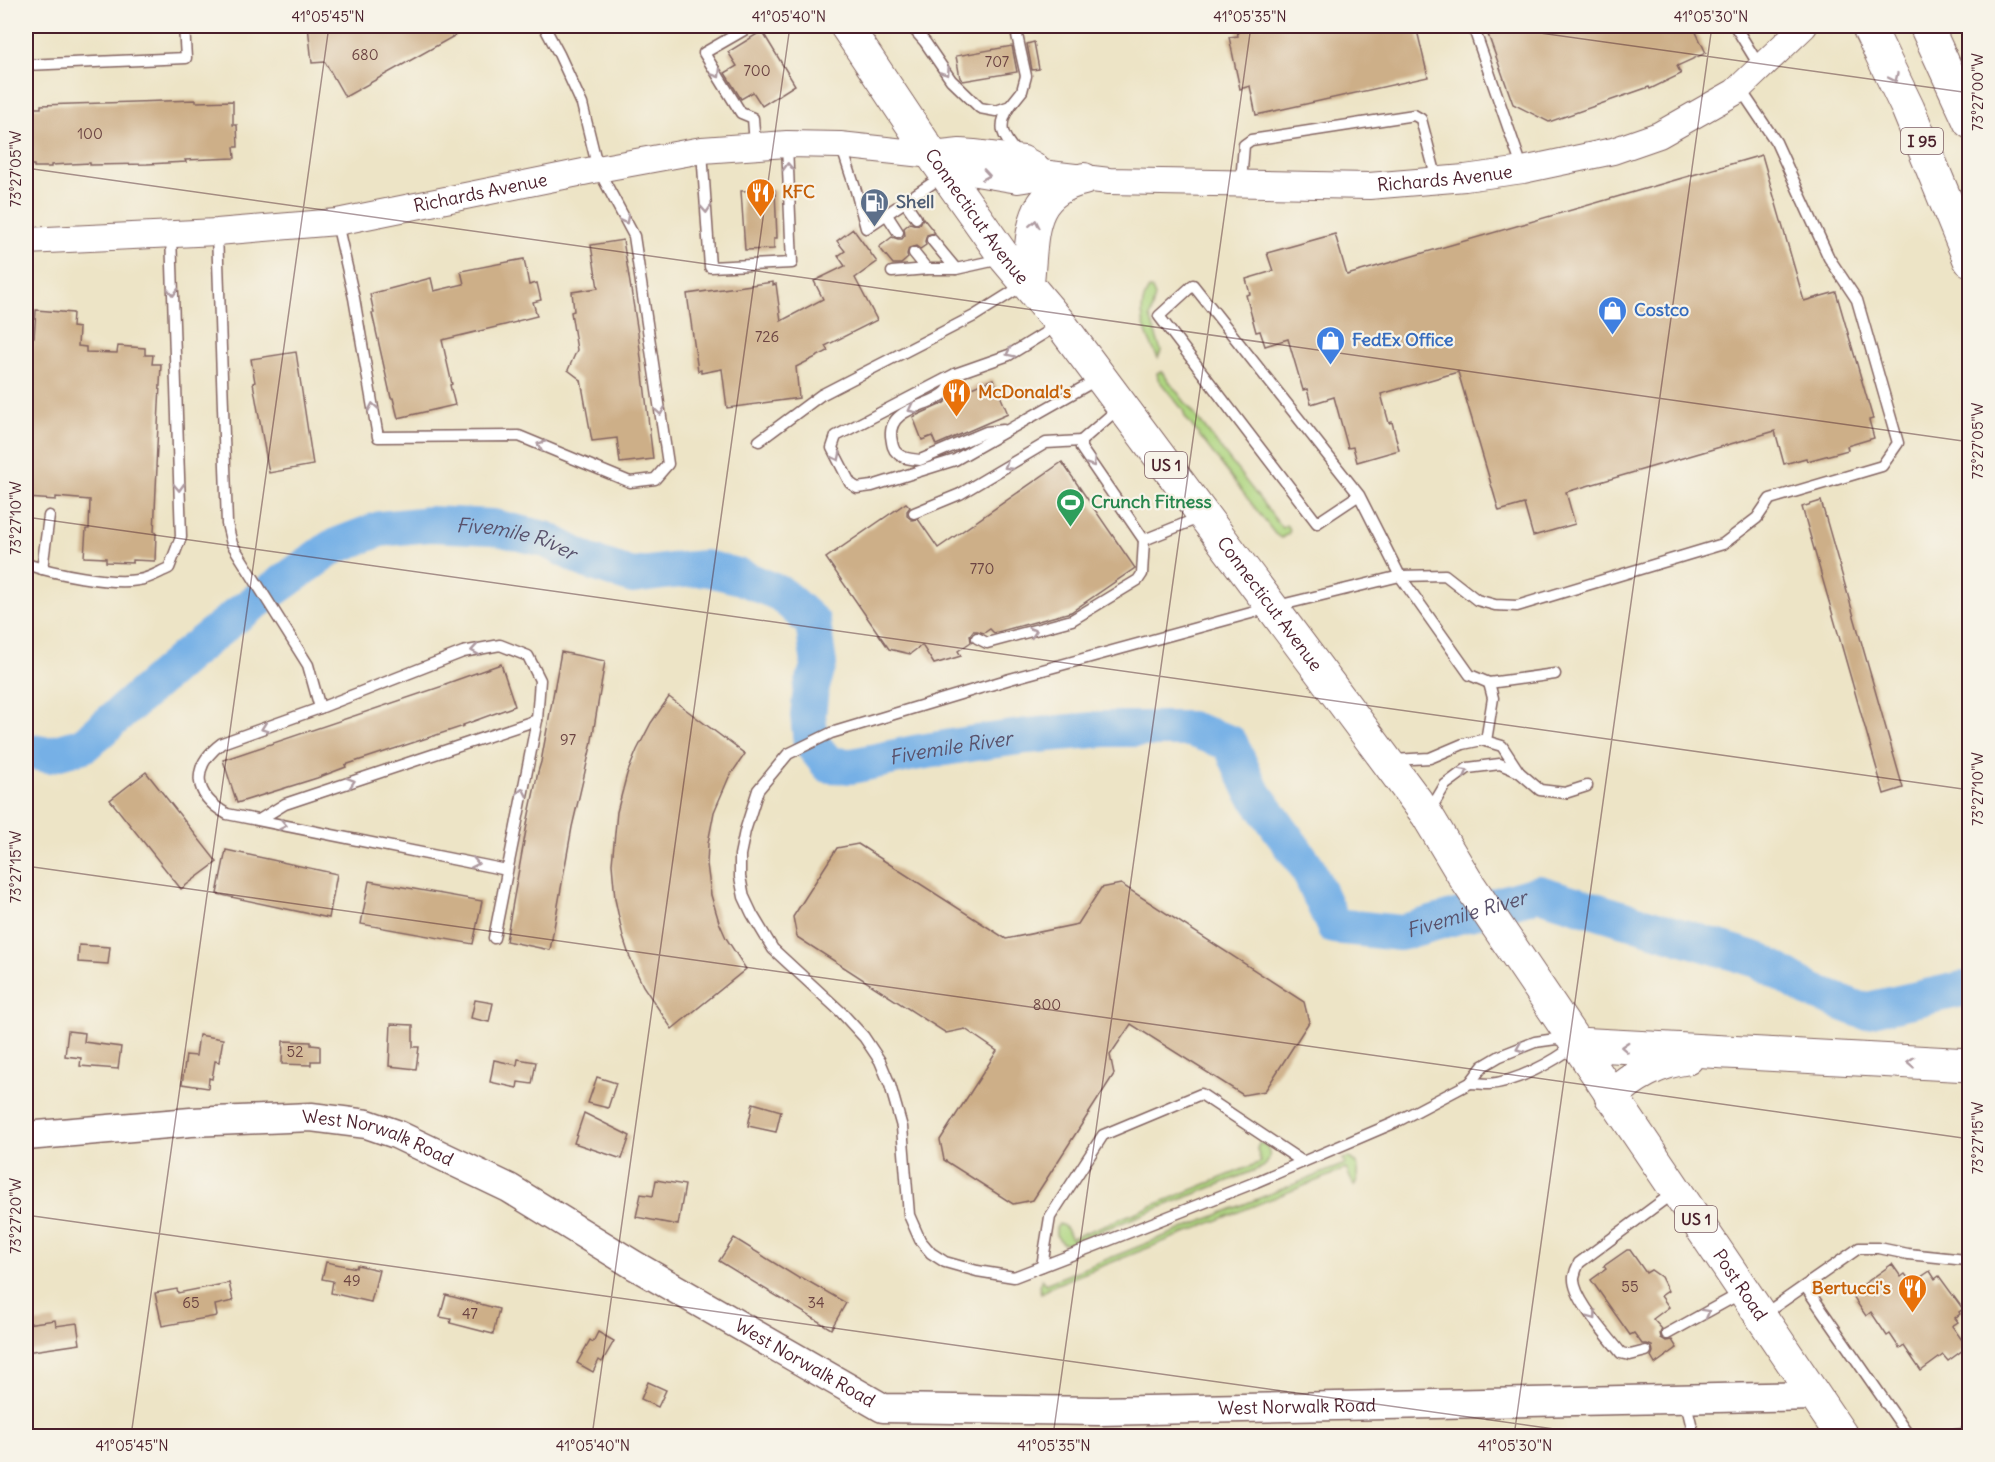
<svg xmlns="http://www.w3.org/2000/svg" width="1995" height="1462" viewBox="0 0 1995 1462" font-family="Delius,sans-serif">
<rect width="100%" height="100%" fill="#f7f3e8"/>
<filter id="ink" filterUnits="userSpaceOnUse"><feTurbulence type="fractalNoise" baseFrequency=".0167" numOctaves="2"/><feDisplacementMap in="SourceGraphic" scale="12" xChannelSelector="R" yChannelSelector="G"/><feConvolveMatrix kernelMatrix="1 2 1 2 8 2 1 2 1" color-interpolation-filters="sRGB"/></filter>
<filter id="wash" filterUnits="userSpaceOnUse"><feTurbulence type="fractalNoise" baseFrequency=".008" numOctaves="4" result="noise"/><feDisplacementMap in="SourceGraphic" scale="24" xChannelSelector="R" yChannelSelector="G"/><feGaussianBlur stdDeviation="1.35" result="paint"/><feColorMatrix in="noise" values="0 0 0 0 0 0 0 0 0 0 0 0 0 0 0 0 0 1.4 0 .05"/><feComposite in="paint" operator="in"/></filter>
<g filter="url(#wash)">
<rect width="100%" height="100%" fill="#ede4c6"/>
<g fill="#afd681" stroke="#7c7a56" stroke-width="1.5">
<path d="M1149,289h3l3,7 -5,21 11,34 -3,7c-11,-20 -24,-48 -9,-69z"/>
<path d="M1161,371l121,157 4,-3 4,5 -2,4 -7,4 -6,-4 -90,-117 -2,-7 -25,-31 -1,-6z"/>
<path d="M1259,1143c13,1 13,17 4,24l-193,76h-8l-6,-8v-7l3,-4 5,2 8,12 189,-76 -4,-13z"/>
<path d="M1349,1158c12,6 11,18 5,28l-8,-17 -294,117 -11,7 -2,-8 3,-6 3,5 300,-120 -2,-5z"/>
</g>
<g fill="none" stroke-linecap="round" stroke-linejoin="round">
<path stroke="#76b0e6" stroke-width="36" id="s1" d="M26,751l23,4 35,-10 104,-91 49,-39 96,-68 47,-18 50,-5 63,3 52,12 42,22 46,15 38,-5 34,-3 36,9 40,17 32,29 6,41 -8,25 -3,26 3,28 18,22 23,1 62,-13 62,-10 51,-7 77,-7h86l40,14 21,46 56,78 27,59 66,7 139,-40 222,68 48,29 54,21 99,-22 8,2"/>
</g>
<g id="blocks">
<g fill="#cdaf88">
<path d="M308,26h164l-127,71 -20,-35 -13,1z"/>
<path d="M1236,26h180l12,51 -172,38 -6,-29 -10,3 -11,-52 9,-1z"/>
<path d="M1485,26h208l13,27 -29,13 4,8 -31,15 -1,-2 -100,35 -36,-18z"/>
<path d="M762,31l33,54 -33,21 -9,-14 -12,7 -16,-26 12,-7 -9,-14z"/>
<path d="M1034,42l5,27 -7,1 -5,-26z"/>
<path d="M1012,46l5,26 -54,9 -3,-3 -4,-22z"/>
<path d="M196,100v2l37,-1v24h4l1,22h-4l1,11 -50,2 1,2 -39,2 -57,1v-2l-39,2v2h-17v-2h-8v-57h15v-3z"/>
<path d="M1762,155l42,146 32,-9 37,127 -4,1 5,18 -27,8 1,4 -41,11 -1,-3 -22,6 -9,-33 -209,61 9,32 -42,12 -9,-32 -25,7 -41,-139 -77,22 8,29 3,-1 7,28 -42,12 -4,-15 -5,1 -14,-51 -23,7 -4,-15 -4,1 -15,-51 -23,7 -5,-15 -4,1 -10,-37 4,-1 -4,-15 27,-8 -6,-18 68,-19 12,41z"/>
<path d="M775,190l2,48h-3v11l-29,1 -4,-59z"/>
<path d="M923,218l12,15 -8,2 -2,6 1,4 -6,4 -4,-3 -7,2 -2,6 1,4 -7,6h-8l-14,-17 13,-10 6,2h4l3,-4 -1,-7 6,-5 6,2 4,-1z"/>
<path d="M853,229l24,33 -22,16 22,42 -52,26 3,5 -32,16 3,31 -72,10 -5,-39 -21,4v-3l-3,1 -11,-77 86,-12v3l3,-1 5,37 42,-22 -9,-18 31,-15 -7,-10 7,-5 -8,-10z"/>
<path d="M623,240l15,93 15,126 -33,4 -3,-25 -25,3 -11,-61 -13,-10 9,-20 -6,-38 3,-1 -2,-19 26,-4 -7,-43z"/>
<path d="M524,259l5,26 8,-2 4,17 -8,2 4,14 -20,5v1l-75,18 10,44 -2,1 5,20 -57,13 -5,-20h-2l-19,-85h2l-4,-19 61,-16 3,13 30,-7 -3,-13z"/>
<path d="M36,310l37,3 -1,14 7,1 -1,18 8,1v5l31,1 1,-7 27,2v7h8l-1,9h9l-5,103h1l-3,65 2,1 -1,28 -22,-1v3l-27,-1v-4l-22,-1 2,-28h3l1,-29 -34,-3v3l-29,-2 -1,-161h8z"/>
<path d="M296,352l17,113 -44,8 -16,-90 2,-1 -4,-23z"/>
<path d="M993,379l15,35 -72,31 -4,-9 -10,4 -9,-23 31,-14 8,-7z"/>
<path d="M1062,462l73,106 -64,44 -77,21 -4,-4 -6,4 -7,-2h-4l-3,4 1,7 -13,9 3,5 -27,8 -12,-19 -12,9 -21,-5 -63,-91 80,-55 4,4 -3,4v5l5,4 6,-1 20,29z"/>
<path d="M1821,501l82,287 -19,6 -82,-287z"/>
<path d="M561,652l44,9 -14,85 -19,81 -22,123 -44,-9 22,-122 10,-47 3,-10z"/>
<path d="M501,664l14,42 -52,19 1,1 -119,39 1,2 -29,11 -80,25 -14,-43 223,-75 -1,-1z"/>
<path d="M669,697l76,57 -16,23 -15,35 -6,31 -1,21 4,31 8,27 7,16 20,31 -74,60 -29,-43 -13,-28 -7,-21 -8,-38 -3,-35 5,-52 10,-38 10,-24 14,-27z"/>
<path d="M146,772l71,90 -36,27 -71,-89z"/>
<path d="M858,844l148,95 72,-15 23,-36 20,-4 183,118 5,20 -44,69 -22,4 -112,-71 -21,31 4,19 -81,126 -20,4 -69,-44 -4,-20 57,-89 -32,-22 -19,4 -149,-96 -4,-20 44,-69z"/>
<path d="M226,850l111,24 -8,44 -112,-24z"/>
<path d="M369,881l113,20 -9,43 -112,-20z"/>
<path d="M79,945l31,2 -2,17 -30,-2z"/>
<path d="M475,1000l18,3 -4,19 -18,-4z"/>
<path d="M391,1024l22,1v22h6l-3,22 -27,-3z"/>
<path d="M68,1031l17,2 -1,9 37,5 -3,22 -38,-3 1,-8 -16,-2z"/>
<path d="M199,1035l24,4 -4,23 -4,-1 -3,18 -3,-1 -1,10 -26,-4 4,-29 10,1z"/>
<path d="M283,1041l28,1v3l9,1v15h-9v4l-29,-1z"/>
<path d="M518,1059l18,3 -4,22 -14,-2 -1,6 -27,-6 4,-22 23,5z"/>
<path d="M597,1077l19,6 -8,25 -20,-5z"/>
<path d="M753,1103l28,8 -5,21 -28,-6z"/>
<path d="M584,1113l46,23 -8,23 -48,-16z"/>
<path d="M656,1180l29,5 -7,40 -42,-8 5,-23 12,2z"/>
<path d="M734,1238l66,41 1,-2 45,26 -15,26 -112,-68z"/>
<path d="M1627,1250h3l16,23 5,-3 10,7 7,14 -7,5 8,11 -16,12 9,10 -2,4 1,5 5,3 6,-1 5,8 -22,16 -4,-7 2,-5 -1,-6 -5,-2h-5l-8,-11 -4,2 -39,-55 15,-11 -2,-3z"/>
<path d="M326,1262l30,6 1,-3 22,5 -8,32 -40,-9 2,-12 -11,-2z"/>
<path d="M1892,1264l9,13 4,-3 7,9 18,-12 5,8 4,-3 24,33 -4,3 1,2 -5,4 3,4 -6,4 15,21 -19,14 -5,-6 -22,16 -17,-25 -4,3 -10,-15 -3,2 -16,-24 -5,4 -13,-19 9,-6 -2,-4z"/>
<path d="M229,1283l4,18 -18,4 2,11 -55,10 -7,-33 22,-4 1,4z"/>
<path d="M446,1295l53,14 -6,25 -43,-11 1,-4 -11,-2z"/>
<path d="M55,1320l1,6 21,-3 3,21 -54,8v-28z"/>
<path d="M598,1332l16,9 -12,21 -3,-2 -6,12 -16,-9 13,-23 3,2z"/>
<path d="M648,1382l18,8 -8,17 -17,-8z"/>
</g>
</g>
</g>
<g filter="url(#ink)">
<use href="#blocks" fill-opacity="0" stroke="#836461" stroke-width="1.5"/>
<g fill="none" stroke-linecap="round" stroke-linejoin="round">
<defs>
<g id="service">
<path d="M751,26l-47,27 37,60 12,5 2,27"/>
<path d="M911,26l14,16 26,38 29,28 16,3 14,-5 12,-15 4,-15 -11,-50"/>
<path d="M1473,26l50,144"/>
<path d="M1735,26l25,41"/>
<path d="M26,65l160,-7 -2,-32"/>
<path d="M1010,106c-14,21 -7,31 8,49"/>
<path d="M841,145l15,46 10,37 77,-52"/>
<path d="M702,151l8,116 82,-4 -5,-118"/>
<path d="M1241,182l3,-37 7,-5 163,-25 7,4 16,61"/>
<path d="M905,202l11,16"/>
<path d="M887,215l11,17"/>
<path d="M337,223l17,75 24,139 141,-1 111,46 25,-3 13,-15 -34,-228 -36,-67 -16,-65 -23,-50 -15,-28"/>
<path d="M217,232l10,292 5,20 76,121 12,43"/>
<path d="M932,240l24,29"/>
<path d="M914,253l13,16"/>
<path d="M892,272l35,-3h29l45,-10"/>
<path d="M1058,325l-49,30 -54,19 -119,62 -4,12 18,35 7,5 15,-2 83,-26 143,-81"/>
<path d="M955,374c-2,5 -5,13 -8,17 -14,16 -58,15 -56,45 1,6 1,13 6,17 6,6 15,6 23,7l66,-28 17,-2"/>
<path d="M1119,408l-38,33v7l63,92 57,-23"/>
<path d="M759,441l62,-46 153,-79 51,-32"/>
<path d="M1359,495l-42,28 -158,-207 34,-31 166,210 41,81 70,99 19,8 66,-9"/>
<path d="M914,513l46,-19 86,-51 35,-2"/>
<path d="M26,564c27,9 84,21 112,16 11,-1 21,-8 31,-12l12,-31 -10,-303"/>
<path d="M42,569l7,-53"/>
<path d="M977,638l10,5 85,-23 66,-40 4,-6 2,-34"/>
<path d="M1486,741l7,-43 -4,-15"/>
<path d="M1393,760l37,-2 33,-14 19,-4 20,6 17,26 -19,-8 -32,4 -23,17 -16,27"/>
<path d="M1519,772l21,18 25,3 22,-7"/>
<path d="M259,820l26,-16 252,-84"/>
<path d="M494,938l43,-218 3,-40 -12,-24 -28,-11 -37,7 -143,56 -98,35c-32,24 -29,52 5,71l280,56"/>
<path d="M1567,1042l-11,-3 -21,3 -35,14 -17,10 -13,17 -76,40 -138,59 -159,63 -83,32 -37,-6 -32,-9 -14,-9 -11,-13 -11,-25 -7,-88 -12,-42 -10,-24 -16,-24 -23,-25 -68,-63 -21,-35 -8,-17 -4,-20v-22l5,-24 13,-41 30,-36 43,-21 179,-54 263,-72 127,-31 45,-1 32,25 18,5 22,1 206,-62 34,-26 13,-19 112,-33 16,-23 -41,-143 -28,-42 -53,-116 -37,-55"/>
<path d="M1470,1083c6,0 13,1 19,1 27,-2 65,-22 86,-39"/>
<path d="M1042,1266l8,-49 53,-82 98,-41 102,68"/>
<path d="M1805,1286l104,150"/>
<path d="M1763,1315l96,-67h20l29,6 58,6 4,5"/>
<path d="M1667,1334l76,-42"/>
<path d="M1646,1351l-16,4 -9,-2c-13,-17 -49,-55 -47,-76 1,-5 3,-10 5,-14l94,-70"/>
<path d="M1685,1399l9,37"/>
<path d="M1950,1436l20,-3"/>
</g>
<g id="tertiary">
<path id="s2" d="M933,156l37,16 48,8 13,-2 10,-5 68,8 260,5 96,-8 58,-8 90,-19 46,-16 76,-43 69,-66"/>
<path id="s3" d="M26,241l191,-9 120,-10 261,-53 104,-19 85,-6 53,1 92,10 28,-3 14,1 49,6 11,6 7,8"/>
</g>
<g id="secondary">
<path id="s4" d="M26,1136l165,-14 120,-5 56,7 29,10 113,54 125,77 249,143 216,3 715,-15"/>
</g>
<g id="primary">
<path id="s5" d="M846,26l86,129 73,103 55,65 367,492 39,65 376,556"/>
<path d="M1028,282c5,-47 -1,-90 56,-103"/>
</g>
<g id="motorway">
<path d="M1868,26l40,83 62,151"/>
<path d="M1926,26l44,96"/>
<path d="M1576,1044l394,21"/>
<path d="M1611,1096c23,-21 46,-34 76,-38"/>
</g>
</defs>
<use href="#service" stroke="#836461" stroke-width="13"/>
<use href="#tertiary" stroke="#836461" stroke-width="28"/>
<use href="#secondary" stroke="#836461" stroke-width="31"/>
<use href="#primary" stroke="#836461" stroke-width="34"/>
<use href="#motorway" stroke="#836461" stroke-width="35"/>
<use href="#service" stroke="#fff" stroke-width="10"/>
<use href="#tertiary" stroke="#fff" stroke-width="26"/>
<use href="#secondary" stroke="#fff" stroke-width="28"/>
<use href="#primary" stroke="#fff" stroke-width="32"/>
<use href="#motorway" stroke="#fff" stroke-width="33"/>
</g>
<defs><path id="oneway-chevron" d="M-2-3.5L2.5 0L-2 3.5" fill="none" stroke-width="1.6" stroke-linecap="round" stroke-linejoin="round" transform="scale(1.5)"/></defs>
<g stroke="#ae9aa0">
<use href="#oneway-chevron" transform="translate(946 72) rotate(56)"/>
<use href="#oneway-chevron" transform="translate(717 74) rotate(58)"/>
<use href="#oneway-chevron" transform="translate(1894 78) rotate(65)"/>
<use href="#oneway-chevron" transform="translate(788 167) rotate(-93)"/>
<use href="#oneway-chevron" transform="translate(986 175) rotate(9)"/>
<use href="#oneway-chevron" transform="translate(706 209) rotate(86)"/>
<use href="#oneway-chevron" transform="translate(625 220) rotate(62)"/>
<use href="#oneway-chevron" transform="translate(1035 224) rotate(-79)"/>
<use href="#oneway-chevron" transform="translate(173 292) rotate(88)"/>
<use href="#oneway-chevron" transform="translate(1010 353) rotate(154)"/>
<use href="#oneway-chevron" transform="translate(373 407) rotate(-100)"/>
<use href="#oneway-chevron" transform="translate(912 409) rotate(153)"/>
<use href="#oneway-chevron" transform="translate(660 411) rotate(81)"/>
<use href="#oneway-chevron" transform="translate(541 445) rotate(-158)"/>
<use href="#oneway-chevron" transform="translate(837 457) rotate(63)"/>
<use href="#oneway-chevron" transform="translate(1092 463) rotate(56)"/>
<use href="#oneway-chevron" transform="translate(1008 466) rotate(149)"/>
<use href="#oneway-chevron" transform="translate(179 487) rotate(88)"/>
<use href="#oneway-chevron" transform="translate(1033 632) rotate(-17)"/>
<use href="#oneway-chevron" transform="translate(475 650) rotate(171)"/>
<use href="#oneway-chevron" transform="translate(265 728) rotate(160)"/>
<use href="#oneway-chevron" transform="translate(1464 772) rotate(-29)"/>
<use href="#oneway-chevron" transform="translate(351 782) rotate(-18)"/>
<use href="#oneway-chevron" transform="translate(522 792) rotate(-79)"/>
<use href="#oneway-chevron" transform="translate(283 825) rotate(11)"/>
<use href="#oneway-chevron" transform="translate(475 863) rotate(11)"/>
<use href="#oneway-chevron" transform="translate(1625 1047) rotate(-177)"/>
<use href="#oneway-chevron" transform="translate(1520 1048) rotate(157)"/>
<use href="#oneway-chevron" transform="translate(1911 1062) rotate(-177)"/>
<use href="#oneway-chevron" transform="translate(1706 1313) rotate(-29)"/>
<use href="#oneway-chevron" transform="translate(1593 1316) rotate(53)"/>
</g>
</g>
<path fill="none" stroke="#4a1f2b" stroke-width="1.5" stroke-opacity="0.45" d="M1490,26l480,67M26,168l1944,274M26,517l1944,273M26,866l1944,273M26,1215l1578,221M131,1436l198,-1410M592,1436l198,-1410M1053,1436l198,-1410M1514,1436l198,-1410"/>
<defs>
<symbol id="restaurant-pin" viewBox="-11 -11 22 30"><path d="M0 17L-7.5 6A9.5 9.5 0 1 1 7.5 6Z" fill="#e8710a" stroke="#f7f3e8"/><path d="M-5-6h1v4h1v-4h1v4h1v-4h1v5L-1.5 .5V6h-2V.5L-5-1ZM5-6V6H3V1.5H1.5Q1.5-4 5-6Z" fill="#fff"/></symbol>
<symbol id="fuel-pin" viewBox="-11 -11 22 30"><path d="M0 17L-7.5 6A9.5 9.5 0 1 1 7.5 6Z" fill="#5c6f8a" stroke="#f7f3e8"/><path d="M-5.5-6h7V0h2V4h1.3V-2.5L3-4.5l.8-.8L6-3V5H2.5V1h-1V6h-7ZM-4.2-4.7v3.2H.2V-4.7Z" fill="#fff"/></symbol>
<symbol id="shop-pin" viewBox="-11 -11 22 30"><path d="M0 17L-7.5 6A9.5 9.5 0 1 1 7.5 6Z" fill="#3f7fe0" stroke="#f7f3e8"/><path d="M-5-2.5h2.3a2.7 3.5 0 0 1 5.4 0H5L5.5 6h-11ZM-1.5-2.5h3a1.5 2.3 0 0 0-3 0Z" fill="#fff"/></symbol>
<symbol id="stadium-pin" viewBox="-11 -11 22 30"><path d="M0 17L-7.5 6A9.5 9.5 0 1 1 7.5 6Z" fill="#2e9e5b" stroke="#f7f3e8"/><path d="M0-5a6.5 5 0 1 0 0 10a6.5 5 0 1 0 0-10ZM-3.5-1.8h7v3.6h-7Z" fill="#fff"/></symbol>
</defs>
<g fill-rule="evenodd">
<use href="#restaurant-pin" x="744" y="176" width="33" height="45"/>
<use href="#fuel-pin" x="858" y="186" width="33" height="45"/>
<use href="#shop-pin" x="1596" y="294" width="33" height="45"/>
<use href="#shop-pin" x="1314" y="324" width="33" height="45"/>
<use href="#restaurant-pin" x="940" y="376" width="33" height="45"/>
<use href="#stadium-pin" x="1054" y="486" width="33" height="45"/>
<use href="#restaurant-pin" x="1896" y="1272" width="33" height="45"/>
</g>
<g text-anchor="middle" stroke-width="4.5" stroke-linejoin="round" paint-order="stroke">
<g font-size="15" fill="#6b4342">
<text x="365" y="60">680</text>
<text x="997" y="67">707</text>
<text x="757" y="76">700</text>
<text x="90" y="139">100</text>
<text x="767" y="342">726</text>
<text x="982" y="574">770</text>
<text x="568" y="745">97</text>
<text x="1047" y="1010">800</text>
<text x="295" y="1057">52</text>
<text x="352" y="1286">49</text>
<text x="1630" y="1292">55</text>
<text x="191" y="1308">65</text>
<text x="816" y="1308">34</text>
<text x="470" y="1319">47</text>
</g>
<g fill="#f7f3e8" stroke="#7e5f64" stroke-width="1.5">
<rect x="1901" y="128" width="42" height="26" rx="4.5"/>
<rect x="1145" y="452" width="42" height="26" rx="4.5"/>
<rect x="1675" y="1206" width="42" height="26" rx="4.5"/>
</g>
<g font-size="16" font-weight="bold" fill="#4a1f2b">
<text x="1922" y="147">I 95</text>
<text x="1166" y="471">US 1</text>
<text x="1696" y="1225">US 1</text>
</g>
<g font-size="18" fill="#4a1f2b" stroke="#f7f3e8">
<text dy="6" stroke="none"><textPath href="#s2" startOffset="518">Richards Avenue</textPath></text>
<text dy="6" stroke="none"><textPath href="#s3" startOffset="458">Richards Avenue</textPath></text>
<text dy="6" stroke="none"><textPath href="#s5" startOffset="231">Connecticut Avenue</textPath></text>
<text dy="6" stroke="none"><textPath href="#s5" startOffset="717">Connecticut Avenue</textPath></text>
<text dy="6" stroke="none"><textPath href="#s4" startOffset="356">West Norwalk Road</textPath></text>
<text dy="6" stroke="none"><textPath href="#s5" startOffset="1545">Post Road</textPath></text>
<text dy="6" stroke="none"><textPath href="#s4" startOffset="842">West Norwalk Road</textPath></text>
<text dy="6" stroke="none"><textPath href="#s4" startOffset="1346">West Norwalk Road</textPath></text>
</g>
<g font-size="18" font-weight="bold" fill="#c56008" stroke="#f7f3e8" text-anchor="start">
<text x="782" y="198">KFC</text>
<text x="978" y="398">McDonald's</text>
<text x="1891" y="1294" text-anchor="end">Bertucci's</text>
</g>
<g font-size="18" font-weight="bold" fill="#4e5e75" stroke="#f7f3e8" text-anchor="start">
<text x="896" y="208">Shell</text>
</g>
<g font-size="18" font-weight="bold" fill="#366cbe" stroke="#f7f3e8" text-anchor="start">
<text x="1634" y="316">Costco</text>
<text x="1352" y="346">FedEx Office</text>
</g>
<g font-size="18" font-weight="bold" fill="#27864d" stroke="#f7f3e8" text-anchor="start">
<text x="1091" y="508">Crunch Fitness</text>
</g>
<g font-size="20" font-style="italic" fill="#59526c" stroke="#f7f3e8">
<text dy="7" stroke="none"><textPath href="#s1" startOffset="567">Fivemile River</textPath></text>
<text dy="7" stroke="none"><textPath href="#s1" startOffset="1161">Fivemile River</textPath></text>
<text dy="7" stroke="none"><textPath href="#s1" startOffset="1791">Fivemile River</textPath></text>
</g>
</g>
<rect width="1995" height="1462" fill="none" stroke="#f7f3e8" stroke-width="66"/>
<rect x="33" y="33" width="1929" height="1396" fill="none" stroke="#4a1f2b" stroke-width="2"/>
<g font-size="15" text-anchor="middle" fill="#4a1f2b">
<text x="328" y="22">41°05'45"N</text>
<text x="789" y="22">41°05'40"N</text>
<text x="1250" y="22">41°05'35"N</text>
<text x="1711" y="22">41°05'30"N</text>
<text transform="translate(1978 92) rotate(-90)" y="5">73°27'00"W</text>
<text transform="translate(16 169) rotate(-90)" y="5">73°27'05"W</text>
<text transform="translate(1978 441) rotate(-90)" y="5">73°27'05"W</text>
<text transform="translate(16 518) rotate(-90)" y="5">73°27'10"W</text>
<text transform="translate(1978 789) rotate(-90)" y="5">73°27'10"W</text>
<text transform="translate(16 867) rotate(-90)" y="5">73°27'15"W</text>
<text transform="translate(1978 1138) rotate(-90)" y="5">73°27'15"W</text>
<text transform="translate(16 1216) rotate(-90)" y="5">73°27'20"W</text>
<text x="132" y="1451">41°05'45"N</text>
<text x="593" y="1451">41°05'40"N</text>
<text x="1054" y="1451">41°05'35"N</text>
<text x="1515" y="1451">41°05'30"N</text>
</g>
</svg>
